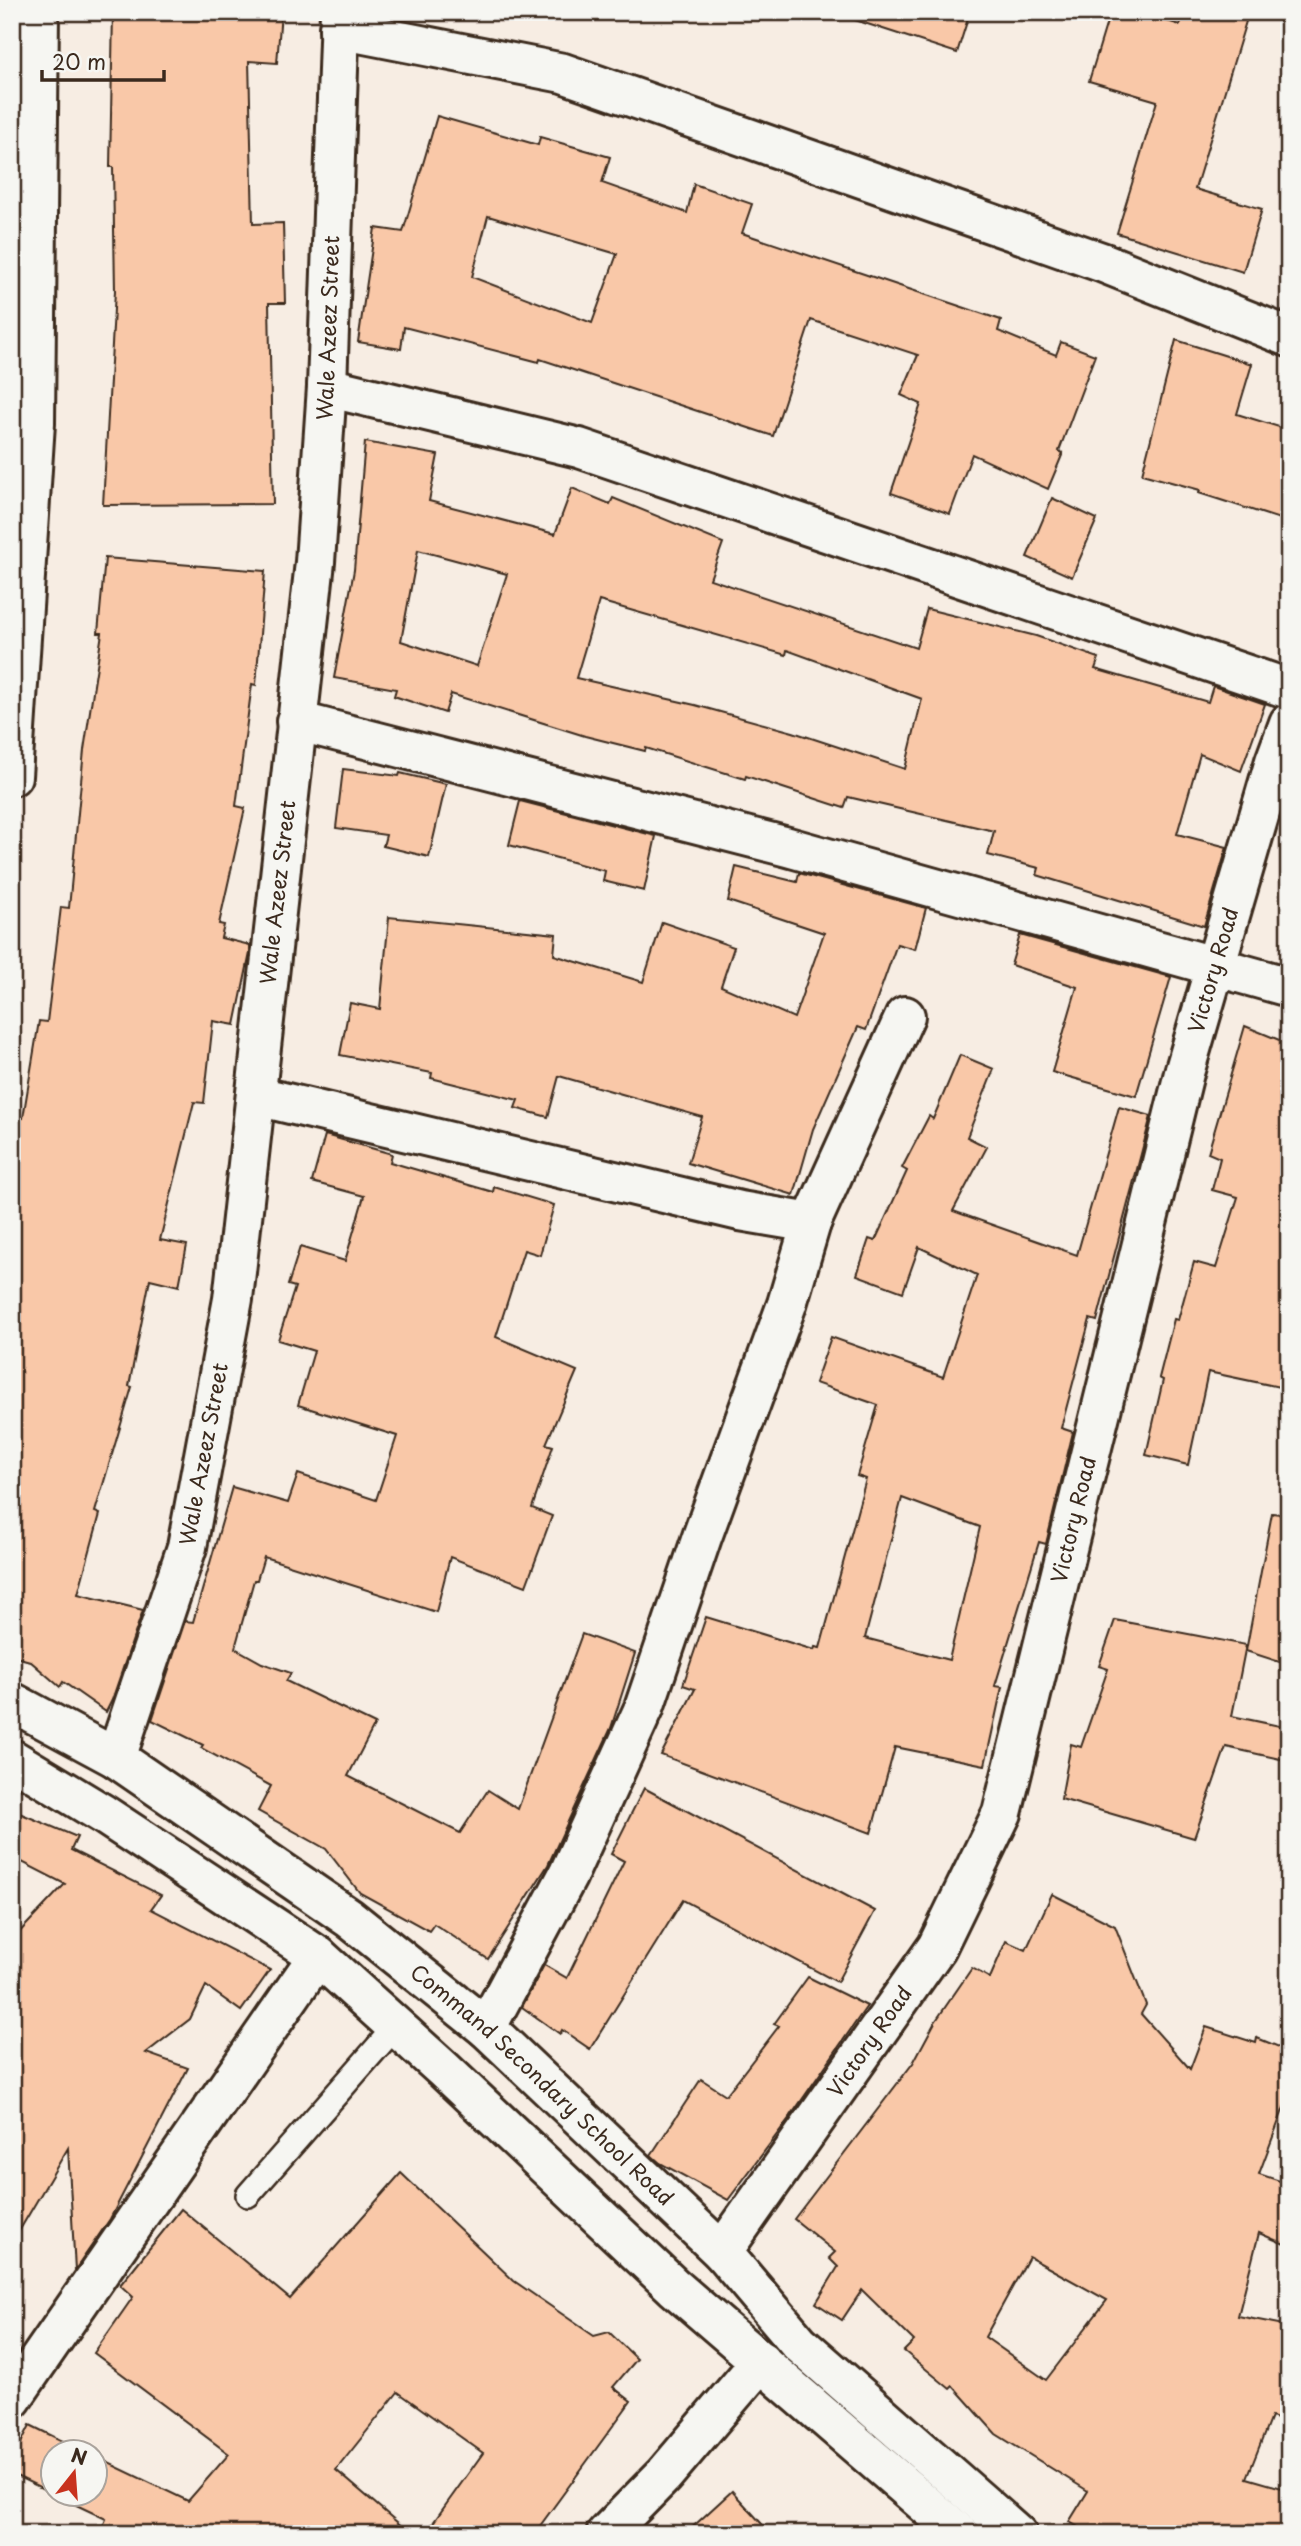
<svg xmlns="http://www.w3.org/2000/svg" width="1301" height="2546" viewBox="0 0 1301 2546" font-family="'Playpen Sans',sans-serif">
<rect width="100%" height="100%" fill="#f7ede3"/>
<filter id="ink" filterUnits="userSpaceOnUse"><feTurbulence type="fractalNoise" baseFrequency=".0143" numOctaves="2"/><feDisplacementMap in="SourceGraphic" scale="14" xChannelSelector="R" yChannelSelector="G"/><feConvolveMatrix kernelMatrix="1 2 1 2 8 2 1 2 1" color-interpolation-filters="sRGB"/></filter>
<g filter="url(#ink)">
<g fill="#f9c8a8" stroke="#3b2a1e" stroke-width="2" fill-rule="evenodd">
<path d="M113,12h168l-4,51 -28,-2 4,163 30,-1 2,80h-16l4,201 -170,1 12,-214 -2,-124h-3z"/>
<path d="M853,12h117l-13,41 -105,-34z"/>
<path d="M1110,12h28l42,13 4,-13h45l18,6 -52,171 67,20 -19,63 -126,-39 40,-132 -68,-20z"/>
<path d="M437,116l101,29 2,-8 70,20 -8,26 85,30 7,-29 58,20 -10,29 259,87 -3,11 58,24 5,-13 34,13 -36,96 4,2 -15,36 -76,-35 -22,60 -59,-21 30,-89 -20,-9 17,-40 -107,-35 -38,116 -233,-77 -1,3 -135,-35 -3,22 -43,-7 17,-114 28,4zM488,216l129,38 -25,69 -120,-46z"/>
<path d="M1176,340l76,24 -15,50 52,16v92l-90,-29 1,-3 -58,-16z"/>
<path d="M365,442l73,13 -9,46 126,33 17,-46 38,16 3,-6 110,45 -13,36 206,69 11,-39 109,27 63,22 -4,11 113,33 5,-16 52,18 -24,67 -41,-17 -23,80 50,13 -23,79 -167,-51 2,-7 -51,-13 6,-24 -146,-34 -4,11 -98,-32 -1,3 -99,-31 -1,3 -60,-15 -134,-42 -6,19 -51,-17 2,-7 -62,-11 20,-108zM418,550l89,24 -30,92 -76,-25zM599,601l187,54 1,-5 135,49 -17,70 -112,-37 -98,-27 -119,-27z"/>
<path d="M1052,498l45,21 -25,58 -45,-20z"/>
<path d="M105,558l160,13 -9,114 -4,-1 -16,122 9,2 -26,116 5,1 -3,13 29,7v8l-15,72 -22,-4 -9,82 -10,-1 -34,138 27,5 -8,41 -29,-7 -21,107 3,1 -37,125 5,2 -22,80 65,16 -31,90 -6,12 -43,-30 -3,5 -30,-26 -18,-5v-541l11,3 16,-97 8,1 14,-115 8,1 15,-158 18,-117h-4z"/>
<path d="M343,769l56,7 1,-3 46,11 -17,73 -46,-11 3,-11 -50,-7z"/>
<path d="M520,801l136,35 -12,55 -41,-10 2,-10 -96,-26z"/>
<path d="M736,867l61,15 2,-9 127,35 -11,41 -18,-5 -31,86 -8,-3 -45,102 -19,66 -106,-32 14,-46 -143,-41 -11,41 -33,-9 3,-8 -87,-22 1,-5 -92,-18 10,-52 30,6 9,-92 167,17 -2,21 89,27 19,-60 72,25 -13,39 73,32 30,-85 -96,-32z"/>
<path d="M1020,935l151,42 -35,119 -84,-24 25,-85 -66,-22z"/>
<path d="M1245,1026l44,18v345l-81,-17 -20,93 -42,-10 17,-75 -4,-2 15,-59 4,1 16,-58 22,6 22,-71 -26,-7 8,-32 -12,-5z"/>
<path d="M960,1055l34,14 -27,68 20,10 -34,64 124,44 42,-148 32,9 -54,205 -7,-2 -29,109 12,4 -27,112 -7,-2 -44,144 7,1 -17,78 -90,-18 -24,86 -210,-78 34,-66 -12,-4 23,-68 108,33 1,-3 5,1 46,-169 -9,-3 21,-71 -63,-22 16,-46 112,40 34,-102 -58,-28 -16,45 -46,-17 12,-36 6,2 32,-70 -5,-3 27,-52 4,3zM902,1498l78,29 -31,133 -84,-22z"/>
<path d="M325,1135l67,19 -2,8 103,30 1,-5 60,18 -14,50 -16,-5 -28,87 81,34 -31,73 7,2 -21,62 20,8 -26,70 -76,-29 -14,55 -172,-55 -7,23h-3l-19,68 27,15 29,10 -5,8 89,43 -27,52 112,57 28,-43 30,19 64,-175 53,19 -24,75 -63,137 -60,94 -54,-35 -5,7 -69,-38 -34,-44 -68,-38 13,-25 -70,-38 2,-3 -51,-25 33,-99 8,1 39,-135 56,16 10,-29 78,26 21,-64 -99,-31 16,-54 -36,-11 17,-53 -7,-2 12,-38 45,14 19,-65 -52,-14z"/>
<path d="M1272,1513l17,2v150l-43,-14z"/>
<path d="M1115,1620l131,25 -14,71 57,12v33l-63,-14 -32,91 -133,-39 10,-55 10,3 27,-78 -9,-3z"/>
<path d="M644,1788l231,123 -38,71 -154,-82 -93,149 -28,-19 -2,4 -38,-27 22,-42 23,13 57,-117 -13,-7z"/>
<path d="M12,1810l65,27 -6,13 90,45 -10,14 119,61 -29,41 -35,-25 -16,33 -44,34 42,15 -78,151 -35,51 -7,-122 -56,95v-303l53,-56 -53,-27z"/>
<path d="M1052,1894l63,32 31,79 -5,9 49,55 16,-42 50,16 1,-5 32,13v43l-30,80 30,10v62l-30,-13 -21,83 51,10v97l-18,-6 -24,61 42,12v44h-198l-22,-12 19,-31 -92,-57 -43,-48 -3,3 -46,-38 10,-10 -52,-51 -20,30 -26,-17 22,-36 -9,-9 6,-6 -41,-33 119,-156 22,-41 37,-54 18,10 16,-37 20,9zM1029,2257l78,43 -61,80 -61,-43z"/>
<path d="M808,1977l59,29 -77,111 -62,83 -68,-37 -9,-8 50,-76 25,16 53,-69 -5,-2z"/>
<path d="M401,2173l113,108 80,55 15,-4 28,27 -24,28 18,14 -97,133h-109l58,-81 -85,-61 -62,78 75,64h-311l6,-15 -53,-25h41v-38l94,45 41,-47 -135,-101 39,-56 -13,-12 61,-76 109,90z"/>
<path d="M30,2425l55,27h-33v41l-40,-19v-13z"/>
<path d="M732,2491l39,43h-86z"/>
</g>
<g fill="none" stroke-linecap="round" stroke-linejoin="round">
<defs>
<path id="lane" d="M248,2195l148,-169"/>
<g id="street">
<path d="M339,29l224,44 541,190 185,74"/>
<path d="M327,387l252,61 710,241"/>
<path d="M296,721l492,126 501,140"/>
<path d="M257,1096l483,115 71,12 -24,81 -85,233 -58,171 -76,167 -82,153"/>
<path d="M811,1223l94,-207"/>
<path id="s1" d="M116,1758l71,-211 46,-248 82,-737 12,-175 13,-375"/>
<path id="s2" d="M722,2252l215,-305 65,-134 182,-740 91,-312 14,-38"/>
<path d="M12,2399l306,-443"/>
<path d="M606,2534l58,-59 97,-114"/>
</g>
<g id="secondary">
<path d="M12,776l23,-353 4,-411"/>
<path id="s3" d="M12,1702l104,56 233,160 137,110 236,224 77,91 218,191"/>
<path d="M12,1759l91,55 215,142 126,114 230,217 286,247"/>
</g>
</defs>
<use href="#lane" stroke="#3b2a1e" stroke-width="28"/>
<use href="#street" stroke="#3b2a1e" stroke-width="44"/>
<use href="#secondary" stroke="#3b2a1e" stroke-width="44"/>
<use href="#lane" stroke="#f6f6f2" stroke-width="23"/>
<use href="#street" stroke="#f6f6f2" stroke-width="38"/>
<use href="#secondary" stroke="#f6f6f2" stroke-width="38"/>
</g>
</g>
<g text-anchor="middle" stroke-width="6" stroke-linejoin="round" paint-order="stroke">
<g font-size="21" fill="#3b2a1e" stroke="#f6f6f2">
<text dy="7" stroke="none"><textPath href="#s1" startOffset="1451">Wale Azeez Street</textPath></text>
<text dy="7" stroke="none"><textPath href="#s1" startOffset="884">Wale Azeez Street</textPath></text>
<text dy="7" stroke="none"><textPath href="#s2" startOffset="1391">Victory Road</textPath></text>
<text dy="7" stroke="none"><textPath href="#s1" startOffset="317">Wale Azeez Street</textPath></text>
<text dy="7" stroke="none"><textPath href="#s2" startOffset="824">Victory Road</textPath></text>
<text dy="7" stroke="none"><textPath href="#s2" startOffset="257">Victory Road</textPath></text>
<text dy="7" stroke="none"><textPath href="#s3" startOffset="656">Command Secondary School Road</textPath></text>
</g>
</g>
<rect width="1301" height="2546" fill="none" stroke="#f6f6f2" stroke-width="42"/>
<rect x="21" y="21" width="1259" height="2504" fill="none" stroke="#3b2a1e" stroke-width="2.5" filter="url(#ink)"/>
<g transform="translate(74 2473) rotate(17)"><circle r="33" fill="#f6f6f2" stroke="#aba49d" stroke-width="2"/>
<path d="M0-5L12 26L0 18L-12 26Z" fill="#c8321e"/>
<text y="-10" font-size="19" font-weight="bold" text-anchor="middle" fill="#3b2a1e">N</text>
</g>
<path d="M42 70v10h122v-10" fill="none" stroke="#3b2a1e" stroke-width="3.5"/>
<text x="52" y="70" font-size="21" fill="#3b2a1e" stroke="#f6f6f2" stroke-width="5" paint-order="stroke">20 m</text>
</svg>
